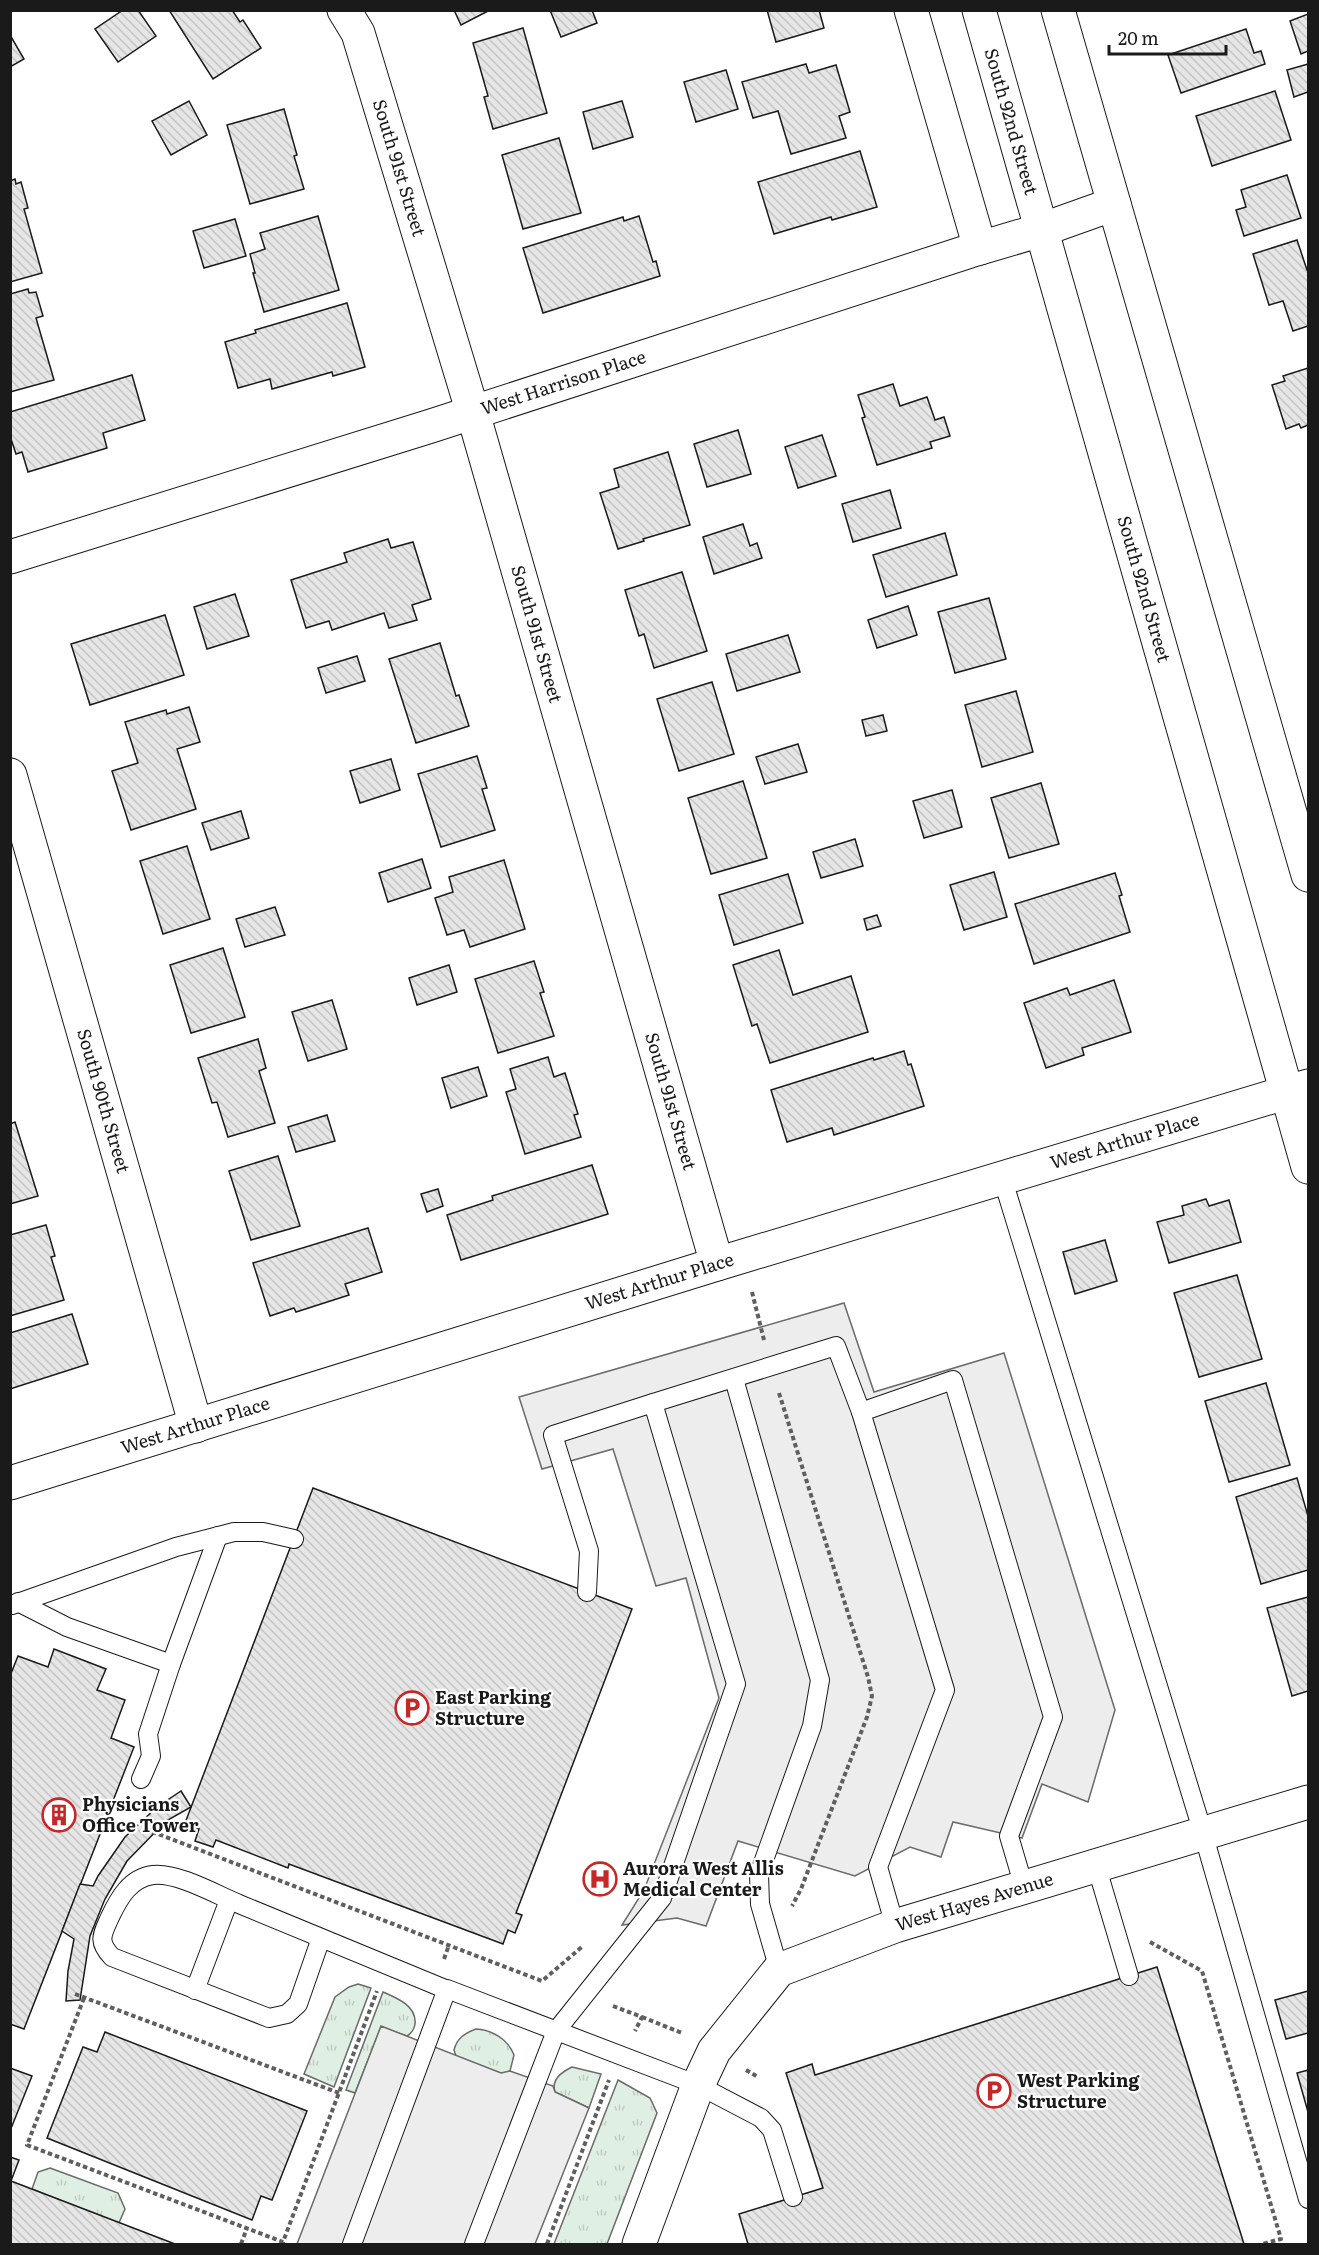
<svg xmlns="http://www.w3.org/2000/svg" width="1319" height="2255" viewBox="0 0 1319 2255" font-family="Literata,serif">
<defs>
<pattern id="grass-tufts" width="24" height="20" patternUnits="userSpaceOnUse" patternTransform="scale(1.5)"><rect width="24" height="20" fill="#e0efe3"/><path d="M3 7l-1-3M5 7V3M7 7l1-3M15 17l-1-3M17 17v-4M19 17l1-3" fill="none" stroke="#c0ccc2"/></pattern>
<pattern id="building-back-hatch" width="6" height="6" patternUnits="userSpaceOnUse" patternTransform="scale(1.5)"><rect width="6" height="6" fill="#e6e6e6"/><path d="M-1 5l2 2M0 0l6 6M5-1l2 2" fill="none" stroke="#c5c5c5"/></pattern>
</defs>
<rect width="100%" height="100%" fill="#fff"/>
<g fill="url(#grass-tufts)" stroke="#6a6a6a" stroke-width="1.5">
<path d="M358,1984l13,4 -37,99 -30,-13 31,-77 14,-10z"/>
<path d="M383,1992c14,6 34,14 32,32 -1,6 -3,9 -8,12l-26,-9 -26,66 -9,-3z"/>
<path d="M476,2029c16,1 32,10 38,26l-4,16 -8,3 -46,-18 -2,-6c3,-12 11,-17 22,-21z"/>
<path d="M572,2067l29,7 -12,34 -34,-16c-4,-13 7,-20 17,-25z"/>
<path d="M618,2080l32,18 7,15 -50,131h-53z"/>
<path d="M50,2168l68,25 7,16 -7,16 -86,-36 6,-17z"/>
</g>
<g fill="#ededed" stroke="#6a6a6a" stroke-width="1.5">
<path d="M844,1303l30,89 130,-39 111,357 -27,92 -46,-18 -20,54 -69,-16 -12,35 -31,-10 -55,29 -117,-35 -32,85 -29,-8 -55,7 22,-35 75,-192 -33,-120 -30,8 -43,-137 -71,20 -23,-72z"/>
<path d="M381,2026l120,47 9,-2 43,15 2,6 34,16 -54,136h-238z"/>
</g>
<g fill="url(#building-back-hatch)" stroke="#1a1a1a" stroke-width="1.5">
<path d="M123,10h15l18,26 -38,26 -23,-33z"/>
<path d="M169,10h63l8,12 3,-2 18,28 -48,31z"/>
<path d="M454,10h36l-29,15z"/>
<path d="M550,10h42l5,13 -36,14z"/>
<path d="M767,10h52l5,18 -48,14z"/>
<path d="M1308,14v37l-7,3 -11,-33z"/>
<path d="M523,28l24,85 -54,16 -9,-32 4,-1 -15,-53z"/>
<path d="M1246,29l8,24 7,-2 4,13 -84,29 -13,-38z"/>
<path d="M10,35l14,24 -14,8z"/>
<path d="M806,64l3,9 27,-8 14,47 -11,4 7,22 -55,16 -13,-43 -25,7 -11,-36z"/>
<path d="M1308,64v28l-14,5 -7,-27z"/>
<path d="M726,70l12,39 -42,13 -12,-40z"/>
<path d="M1275,91l16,49 -79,26 -16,-50z"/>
<path d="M189,101l18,34 -36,20 -19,-34z"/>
<path d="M622,101l11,36 -40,12 -10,-37z"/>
<path d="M284,109l13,46 -3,1 10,33 -54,15 -23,-79z"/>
<path d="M559,138l22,75 -58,16 -21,-74z"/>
<path d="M860,151l17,56 -45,13 -1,-3 -57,17 -16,-52z"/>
<path d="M1287,175l14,43 -57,18 -8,-26 10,-3 -5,-17z"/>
<path d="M15,179l1,5 5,-2 7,26 -4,1 18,64 -32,9v-101z"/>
<path d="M318,216l21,74 -75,22 -11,-39h2l-5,-19 15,-5 -5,-16z"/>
<path d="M639,216l14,46 3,-1 4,15 -117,37 -20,-65 100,-31 1,4z"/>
<path d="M235,219l11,37 -42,12 -11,-37z"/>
<path d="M1297,240l10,30h1v56l-15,5 -10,-30 -14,4 -16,-51z"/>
<path d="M28,289l1,4 7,-1 7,24 -7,2 18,62 -44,12v-98z"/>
<path d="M347,303l18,64 -32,9 -1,-4 -60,17 -2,-10 -32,9 -13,-46 31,-9 -1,-3z"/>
<path d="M1308,368v57l-7,3 -2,-4 -13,5 -14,-44 13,-4 -2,-5z"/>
<path d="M132,375l13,45 -42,13 4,15 -79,24 -6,-20 -6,2 -6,-18v-24z"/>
<path d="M893,384l7,22 27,-9 8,23 9,-3 6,19 -20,6 2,6 -55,17 -15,-47 3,-1 -7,-22z"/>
<path d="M738,430l13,44 -44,13 -13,-43z"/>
<path d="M822,435l14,41 -38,12 -13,-41z"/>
<path d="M668,452l22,73 -47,14 1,2 -26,8 -18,-56 19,-6 -5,-18z"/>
<path d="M890,490l11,38 -48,14 -11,-38z"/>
<path d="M743,524l7,22 7,-3 5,15 -48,16 -11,-37z"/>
<path d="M945,533l12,42 -71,22 -13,-42z"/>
<path d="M388,539l3,9 22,-6 18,57 -19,6 5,15 -28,8 -5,-15 -52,17 -3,-9 -23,7 -15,-48 56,-18 -3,-9z"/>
<path d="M682,572l25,79 -53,17 -10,-34 -5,2 -14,-46z"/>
<path d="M235,594l14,42 -42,13 -13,-42z"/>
<path d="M989,598l17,61 -51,14 -17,-61z"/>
<path d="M908,606l9,29 -40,13 -9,-28z"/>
<path d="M165,615l19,60 -94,30 -19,-61z"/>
<path d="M788,635l12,37 -63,19 -11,-37z"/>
<path d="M440,643l16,53 3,-1 10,31 -53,17 -27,-84z"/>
<path d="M357,656l8,25 -39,12 -8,-25z"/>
<path d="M712,682l22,72 -55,17 -22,-72z"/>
<path d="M1016,691l17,61 -51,15 -17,-62z"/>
<path d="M189,707l11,35 -23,7 19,60 -65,21 -19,-59 26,-8 -13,-41 41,-12 1,4z"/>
<path d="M883,715l4,16 -21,5 -4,-16z"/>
<path d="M798,744l9,28 -42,12 -9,-27z"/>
<path d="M477,756l10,32 -5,1 13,41 -54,17 -23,-73z"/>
<path d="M391,759l9,31 -40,13 -10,-32z"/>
<path d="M743,781l24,77 -56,16 -23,-76z"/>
<path d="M1041,783l18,61 -50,14 -18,-60z"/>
<path d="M952,790l10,37 -38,11 -11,-37z"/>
<path d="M241,811l8,27 -38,12 -9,-27z"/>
<path d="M855,839l8,27 -42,12 -8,-26z"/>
<path d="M187,846l23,73 -47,15 -23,-73z"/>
<path d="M422,859l9,29 -43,14 -9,-29z"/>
<path d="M504,860l21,69 -55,18 -6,-17 -17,5 -12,-37 18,-6 -4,-15z"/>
<path d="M994,872l13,45 -43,13 -14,-45z"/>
<path d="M1115,873l7,22 -3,1 11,36 -96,32 -19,-60z"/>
<path d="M788,874l15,49 -69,22 -15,-50z"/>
<path d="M275,907l10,28 -40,12 -9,-28z"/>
<path d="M877,915l4,11 -14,4 -3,-11z"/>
<path d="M223,948l22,69 -54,16 -21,-68z"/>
<path d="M779,950l14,45 58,-19 17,56 -98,31 -13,-39 -5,2 -19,-61z"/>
<path d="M534,961l10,31 -4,1 14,43 -56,17 -23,-74z"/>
<path d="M449,965l8,27 -40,13 -8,-27z"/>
<path d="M1114,980l17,52 -49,16 2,7 -38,13 -22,-65 43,-15 3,7z"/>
<path d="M332,1000l15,49 -39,12 -16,-49z"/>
<path d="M258,1039l8,29 -7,3 16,52 -47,14 -11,-35 -5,1 -14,-45z"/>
<path d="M904,1051l4,14 3,-1 13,42 -90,29 -2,-7 -45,14 -16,-52 102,-32 1,2z"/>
<path d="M548,1057l6,20 11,-4 13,41 -4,1 7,22 -56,17 -19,-62 10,-3 -6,-20z"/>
<path d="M478,1067l9,29 -36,12 -9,-30z"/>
<path d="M327,1115l8,26 -39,11 -8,-25z"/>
<path d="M15,1122l23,74 -28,8v-80z"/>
<path d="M278,1156l22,70 -49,14 -22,-69z"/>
<path d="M592,1165l16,49 -147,46 -14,-45 46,-15 -1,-4z"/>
<path d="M438,1189l5,17 -16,6 -6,-18z"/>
<path d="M1206,1199l3,7 20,-6 12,42 -72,21 -12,-41 27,-7 -2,-9z"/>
<path d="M46,1225l9,31 -4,1 13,43 -54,16v-81z"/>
<path d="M368,1228l14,44 -37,12 4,11 -53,17 -2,-4 -24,8 -17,-53z"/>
<path d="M1105,1240l12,41 -42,13 -12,-42z"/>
<path d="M1237,1275l25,84 -63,18 -25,-84z"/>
<path d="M72,1314l16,50 -78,25v-56z"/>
<path d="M1266,1383l24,82 -61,17 -24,-81z"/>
<path d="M1297,1478l11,38v54l-47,14 -25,-87z"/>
<path d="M313,1488l319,121 -116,304 6,2 -7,18 -7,-3 -5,14 -214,-80 -1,4 -72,-28 -3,7 -18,-6 4,-12 -14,-6z"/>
<path d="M1308,1597v94l-16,5 -25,-88z"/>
<path d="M54,1649l52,20 -9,21 28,10 -14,38 23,9 -110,282 -14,-5v-348l8,-20 30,11z"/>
<path d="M181,1791l10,16 -25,14 -39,40 -22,38 -15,37 -10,64 -14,1 2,-30 6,-32 -12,-8 18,-47 13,2 5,-10 27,-39 32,-30z"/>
<path d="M1157,1967l87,277h-496l-9,-30 84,-26 -37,-115 26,-9 3,11z"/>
<path d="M1308,1991v42l-22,6 -11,-39z"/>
<path d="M105,2032l202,79 -35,89 -11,-4 -9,24 -205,-82 36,-91 14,5z"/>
<path d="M10,2068l22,8 -22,55z"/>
<path d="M1308,2070v42l-11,-39z"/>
<path d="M10,2157l9,3 -8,21 164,63h-165z"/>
</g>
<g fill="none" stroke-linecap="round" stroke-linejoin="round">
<defs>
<g id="service">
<path d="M1002,1177l201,656 105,366"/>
<path d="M734,1379l86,301 -8,46 -53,148 1,30 19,66"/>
<path d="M861,1412l84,278 -67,177 17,59"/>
<path d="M587,1592l2,-41 -36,-116 100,-32"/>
<path d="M18,1602l49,25 104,37 47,-128"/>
<path d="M12,1605l164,-58 58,-15h29l31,7"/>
<path d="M141,1779l10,-23 -3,-22 23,-70"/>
<path d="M1096,1865l33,111"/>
<path d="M321,1938l-23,66 -11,10 -18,4 -157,-61c-15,-16 -10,-22 -2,-40 9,-19 20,-39 43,-42 24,-3 64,20 86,29 71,29 141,58 211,87"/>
<path d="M195,1990l34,-90"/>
<path d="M352,2244l95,-255 251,96 63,33 11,12 21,67"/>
<path d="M474,2244l82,-213 106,-133 74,-214 -83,-281 183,-57 25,66 92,-32 100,337 -44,119 15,51"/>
</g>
<g id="minor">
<path id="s1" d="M344,10l14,23 115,380 244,851"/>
<path d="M911,10l69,238"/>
<path id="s2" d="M10,557l421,-131 539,-175 71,-21 73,-26"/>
<path id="s3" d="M10,775l186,651"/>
<path id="s4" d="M10,1483l707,-219 591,-178"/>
<path id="s5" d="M639,2244l59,-159 16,-34 65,-81 116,-44 413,-124"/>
</g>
<g id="tertiary">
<path id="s6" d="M979,10l329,1157"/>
<path d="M1058,10l250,865"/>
</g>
</defs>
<use href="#service" stroke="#1a1a1a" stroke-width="20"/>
<use href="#minor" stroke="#1a1a1a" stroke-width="35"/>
<use href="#tertiary" stroke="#1a1a1a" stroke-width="35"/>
<g stroke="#5f5f5f" stroke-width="4" stroke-dasharray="4.5 3" stroke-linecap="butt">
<path d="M752,1292l12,48"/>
<path d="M779,1393l89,284 4,19 -5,21 -66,172 -9,17"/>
<path d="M145,1829l397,152 41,-35"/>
<path d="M1150,1942l52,29 79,268 -19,5"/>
<path d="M444,1959l5,-14"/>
<path d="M75,1994l264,99"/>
<path d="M84,1998l-57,147 256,97 94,-251"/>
<path d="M613,2006l29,11 -7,14"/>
<path d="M642,2017l40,16"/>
<path d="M746,2070l12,7"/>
<path d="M241,2244l6,-16"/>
<path d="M547,2244l62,-164"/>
</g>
<use href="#service" stroke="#fff" stroke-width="18"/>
<use href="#minor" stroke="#fff" stroke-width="33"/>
<use href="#tertiary" stroke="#fff" stroke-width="33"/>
</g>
<defs>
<symbol id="parking-ring" viewBox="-11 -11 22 22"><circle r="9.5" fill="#fff" stroke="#c62828" stroke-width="1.5"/><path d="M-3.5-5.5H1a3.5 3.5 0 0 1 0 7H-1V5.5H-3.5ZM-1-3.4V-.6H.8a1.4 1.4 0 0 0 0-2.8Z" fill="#c62828"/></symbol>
<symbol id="building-ring" viewBox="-11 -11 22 22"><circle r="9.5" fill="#fff" stroke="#c62828" stroke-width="1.5"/><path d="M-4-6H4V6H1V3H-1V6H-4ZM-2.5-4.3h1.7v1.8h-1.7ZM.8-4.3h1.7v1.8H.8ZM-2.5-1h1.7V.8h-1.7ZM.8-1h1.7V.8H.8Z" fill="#c62828"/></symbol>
<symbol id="hospital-ring" viewBox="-11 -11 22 22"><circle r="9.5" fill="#fff" stroke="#c62828" stroke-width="1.5"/><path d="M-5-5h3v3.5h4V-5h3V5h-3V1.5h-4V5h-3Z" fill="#c62828"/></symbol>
</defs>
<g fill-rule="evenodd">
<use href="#parking-ring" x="393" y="1689" width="38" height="38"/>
<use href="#building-ring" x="40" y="1796" width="38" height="38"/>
<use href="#hospital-ring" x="581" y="1860" width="38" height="38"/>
<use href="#parking-ring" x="975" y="2072" width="38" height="38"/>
</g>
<g text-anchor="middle" stroke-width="4.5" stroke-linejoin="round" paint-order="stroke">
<g font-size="18" fill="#1a1a1a" stroke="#fff">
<text dy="6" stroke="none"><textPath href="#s6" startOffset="116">South 92nd Street</textPath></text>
<text dy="6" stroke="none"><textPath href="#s1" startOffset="168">South 91st Street</textPath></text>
<text dy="6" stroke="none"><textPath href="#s2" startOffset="580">West Harrison Place</textPath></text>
<text dy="6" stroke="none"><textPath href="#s6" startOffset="602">South 92nd Street</textPath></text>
<text dy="6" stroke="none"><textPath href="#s1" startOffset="654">South 91st Street</textPath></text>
<text dy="6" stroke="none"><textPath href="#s3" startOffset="339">South 90th Street</textPath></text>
<text dy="6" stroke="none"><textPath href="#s1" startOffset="1140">South 91st Street</textPath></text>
<text dy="6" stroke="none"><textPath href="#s4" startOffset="1166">West Arthur Place</textPath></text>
<text dy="6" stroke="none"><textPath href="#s4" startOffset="680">West Arthur Place</textPath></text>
<text dy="6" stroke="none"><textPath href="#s4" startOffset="194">West Arthur Place</textPath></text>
<text dy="6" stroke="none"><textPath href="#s5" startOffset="518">West Hayes Avenue</textPath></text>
</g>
<g font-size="18" font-weight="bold" fill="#1a1a1a" stroke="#fff" text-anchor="start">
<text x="435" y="1704">East Parking<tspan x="435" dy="21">Structure</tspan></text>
<text x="82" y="1811">Physicians<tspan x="82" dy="21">Office Tower</tspan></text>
<text x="623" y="1875">Aurora West Allis<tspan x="623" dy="21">Medical Center</tspan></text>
<text x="1017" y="2087">West Parking<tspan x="1017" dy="21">Structure</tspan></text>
</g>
</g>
<rect width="1319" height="2255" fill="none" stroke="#1a1a1a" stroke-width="24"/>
<path d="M1109 45v9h117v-9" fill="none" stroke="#1a1a1a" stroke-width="3"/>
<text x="1118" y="45" font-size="18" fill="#1a1a1a" stroke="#ffffff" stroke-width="4.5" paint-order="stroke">20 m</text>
</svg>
